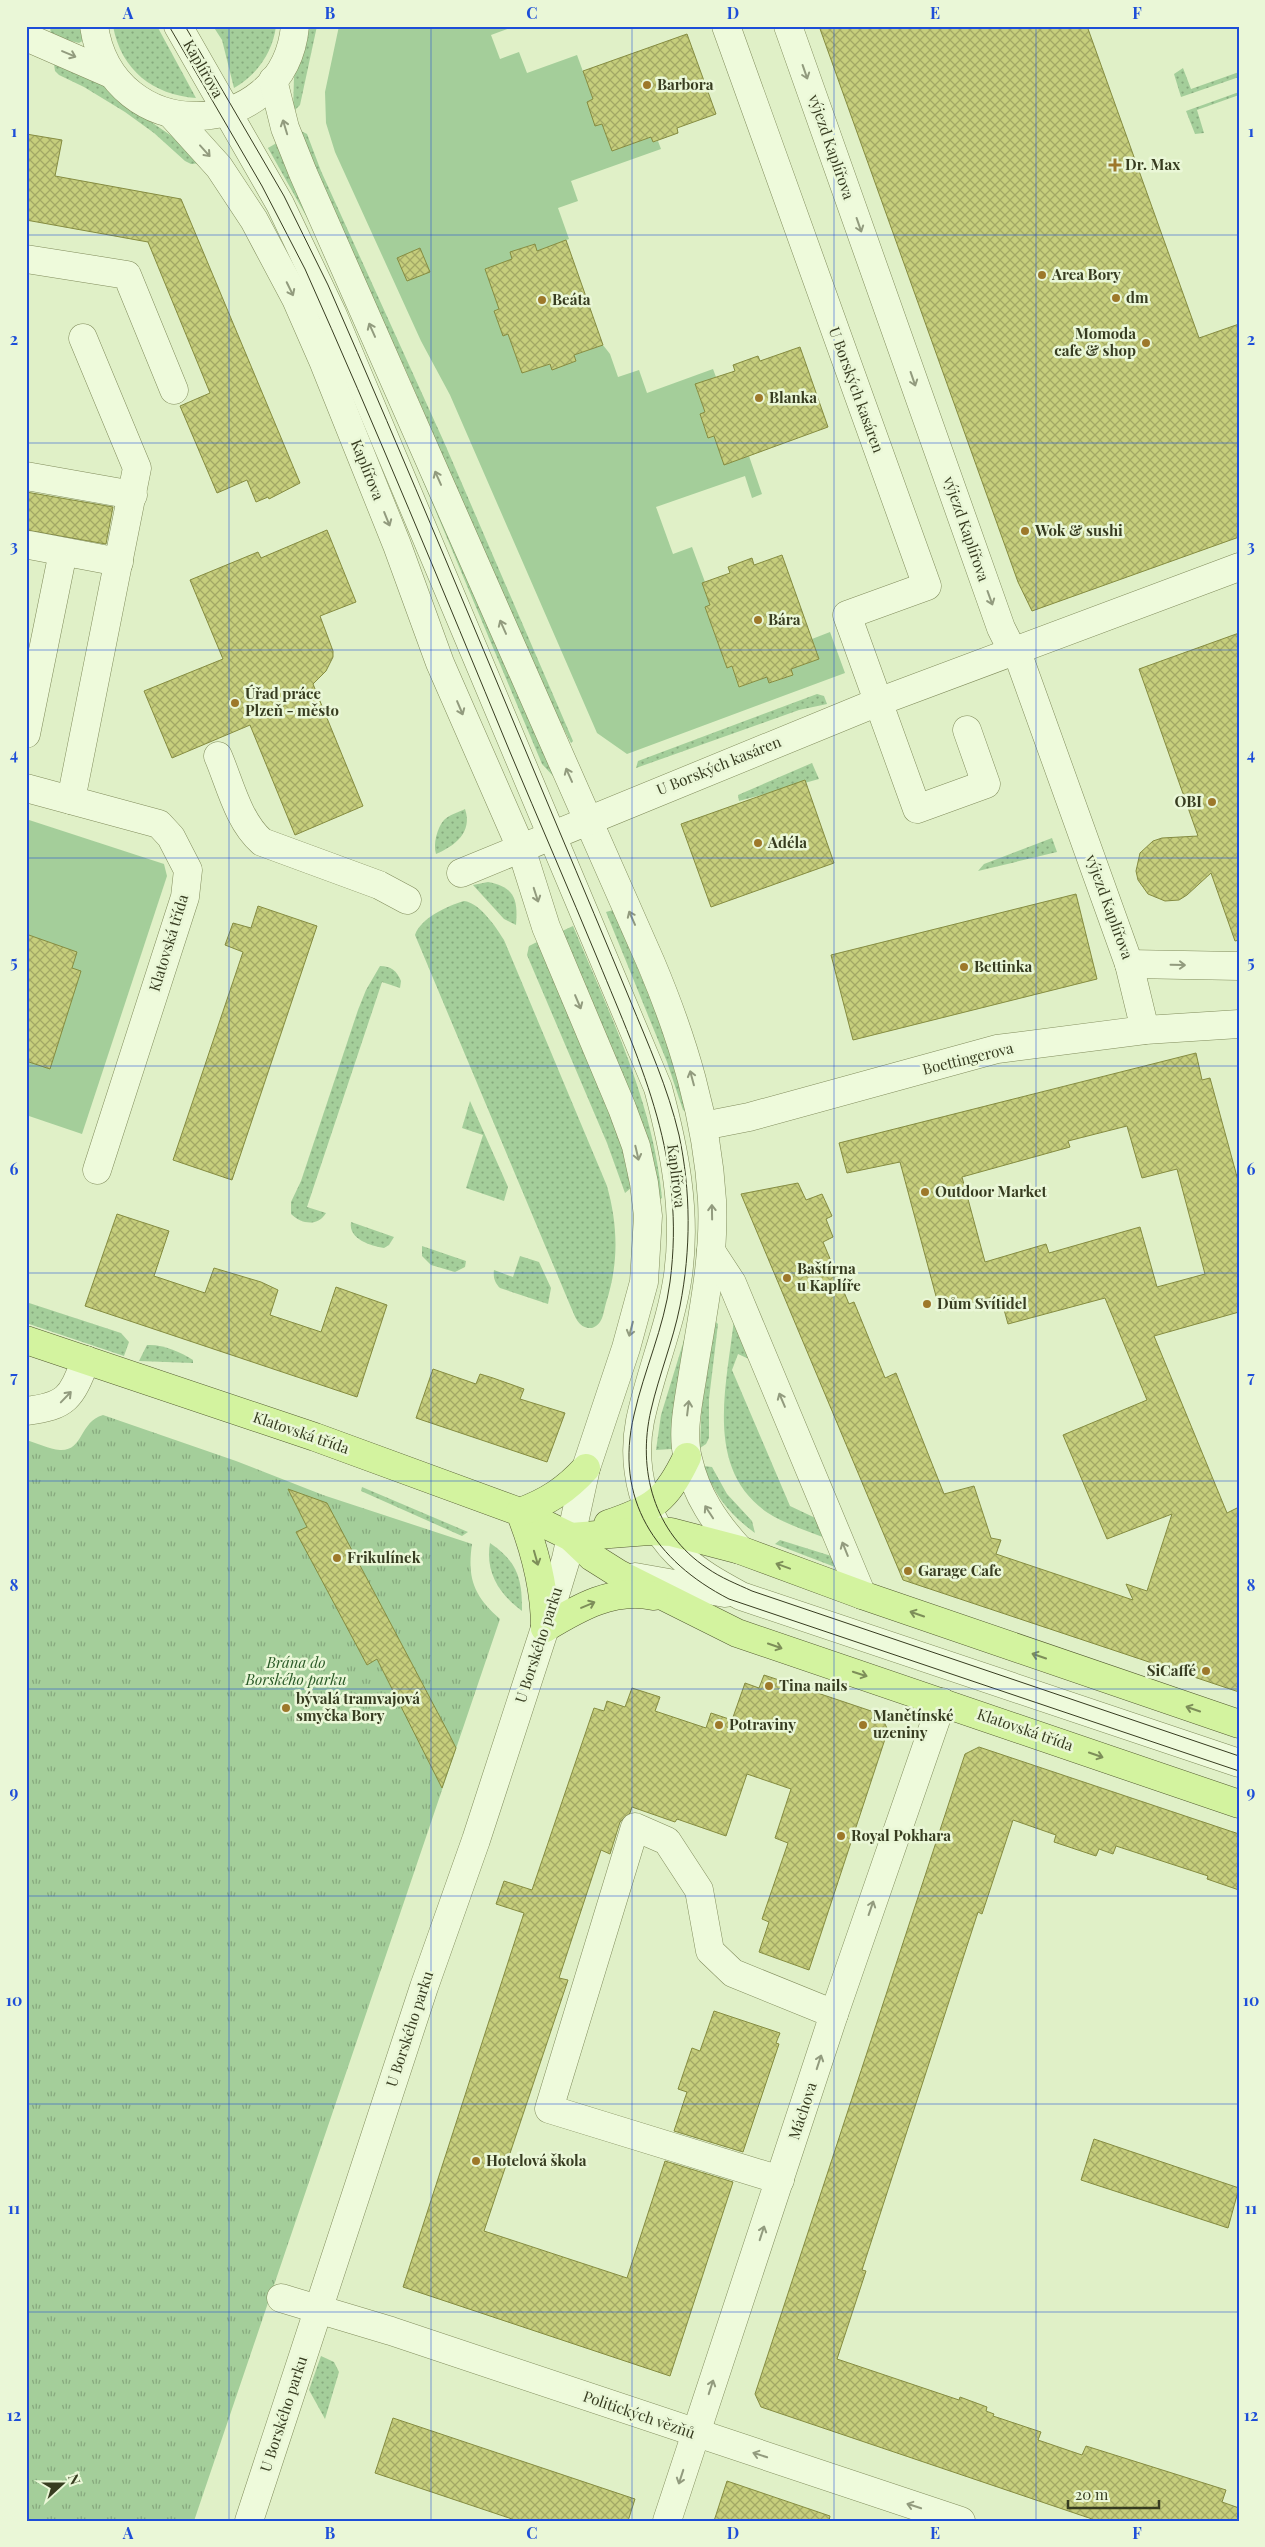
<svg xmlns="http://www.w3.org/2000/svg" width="1265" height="2547" viewBox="0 0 1265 2547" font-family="'Playfair Display',serif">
<defs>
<pattern id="grass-dots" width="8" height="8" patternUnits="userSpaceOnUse" patternTransform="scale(1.25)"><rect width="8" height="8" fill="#a4ce9a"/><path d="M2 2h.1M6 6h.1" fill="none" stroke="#86a87d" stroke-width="1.8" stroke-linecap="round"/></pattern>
<pattern id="park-tufts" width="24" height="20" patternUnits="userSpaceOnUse" patternTransform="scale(1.25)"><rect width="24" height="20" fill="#a4ce9a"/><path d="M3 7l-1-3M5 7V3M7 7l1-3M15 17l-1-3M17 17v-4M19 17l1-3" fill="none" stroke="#86a87d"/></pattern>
<pattern id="building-cross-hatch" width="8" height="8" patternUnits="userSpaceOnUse" patternTransform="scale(1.25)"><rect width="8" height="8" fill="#c6ce7c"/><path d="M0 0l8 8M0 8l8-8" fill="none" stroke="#a2a865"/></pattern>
</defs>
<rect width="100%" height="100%" fill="#e0f0c7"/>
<g fill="url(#grass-dots)">
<path d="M50,26h32l2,14 -5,3 -28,-7z"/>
<path d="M113,26h44l39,72c-43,-3 -75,-28 -83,-72z"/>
<path d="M213,26h63c-3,26 -19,49 -42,62l-12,-48z"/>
<path d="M307,26h10l-17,79 -7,7 1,-35z"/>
<path d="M53,57l44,21 25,24 54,37 26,24 -11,1 -6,-3 -31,-28 -29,-21 -41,-25 -25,-12 -4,-4z"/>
<path d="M1183,68l8,21 48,-17v5l-58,20 -7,-23z"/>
<path d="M1239,92v3l-42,15 7,23 -9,1 -9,-23z"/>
<path d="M299,130l8,4 14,37 123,271 126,292 3,7 -2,2 -26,-50 -139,-322 -102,-222z"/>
<path d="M280,141l274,636 -12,-13 -177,-421 -51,-113 -46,-82z"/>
<path d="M817,694l7,2 3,8 -28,6 -163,58 2,-7z"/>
<path d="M812,763l7,16 -80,22 -1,-6z"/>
<path d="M465,809c8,23 -10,37 -29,45 -3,-10 1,-26 8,-34 5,-5 15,-8 21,-11z"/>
<path d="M1052,838l5,14 -79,19 6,-7z"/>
<path d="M488,882c27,5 30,18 28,43l-12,-6 -31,-34z"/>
<path d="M464,901c16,2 32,26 40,39l103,246c11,40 12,77 -1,117 -3,11 -3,21 -14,25 -14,1 -17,-12 -22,-23l-155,-370c6,-17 32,-29 49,-34z"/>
<path d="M613,910l52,123 24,80 -6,-3 -16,-48 -61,-150z"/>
<path d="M573,926c37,89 80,175 89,272l-5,3 -99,-268z"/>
<path d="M541,940l77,185 13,63 -6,5 -18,-50 -80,-188 2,-9z"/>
<path d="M380,966c11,0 17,5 21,15l-1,7 -18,-6 -75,225 19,6c-8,14 -25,11 -35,1v-12l10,-21 57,-171 8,-20z"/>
<path d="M470,1101l38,86 -4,14 -38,-13 17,-53 -21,-7z"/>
<path d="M351,1222l43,15 -5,8 -5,3c-13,-2 -36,-9 -33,-26z"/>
<path d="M422,1246l44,15 -1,6 -10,5 -24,-7 -9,-9z"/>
<path d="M520,1256l19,6 12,26 -3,16 -48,-16c-5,-5 -7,-10 -6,-18l19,7z"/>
<path d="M26,1302l95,31 8,9 -5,14 -98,-33z"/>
<path d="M734,1319l19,38 -4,2 -11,-5 -6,16 58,136 36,17 5,17c-21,-8 -44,-15 -63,-27 -65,-44 -41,-128 -34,-194z"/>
<path d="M715,1321l3,3 -9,75v39l-3,6 -6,4 2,-57z"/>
<path d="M688,1327l-16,122 -16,1 5,-35z"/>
<path d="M147,1345c15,-1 34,7 46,15v3l-54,-2z"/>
<path d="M704,1466l8,1 15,27 25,27 3,12c-25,-18 -41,-38 -51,-67z"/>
<path d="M362,1487l106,45 -6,4 -101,-45z"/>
<path d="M780,1540l61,19 -2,7 -4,1 -60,-23z"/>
<path d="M490,1543c28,19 32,36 32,68 -23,-17 -37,-39 -32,-68z"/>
<path d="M321,2356l13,6 5,10 -14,47 -16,-29z"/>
</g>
<path fill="url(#park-tufts)" d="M103,1415l133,46 87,34 149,49c-5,35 2,52 28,75l-306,902h-168v-1081c11,3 23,9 34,10 24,1 19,-28 43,-35z"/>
<g fill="#a4ce9a">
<path d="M339,26h170l1,2 -19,7 9,24 19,-7 8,21 50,-18 16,44 -6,3 8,23 7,-1 10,27 39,-14 2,5 5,-1 3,8 -90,32 7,20 -20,7 11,31 -32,12 -3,-7 -23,8 1,7 -13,50 -5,2 9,24 5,-1 14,39 28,-9 2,5 24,-8 -2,-6 29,-10 7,9 8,23 21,-7 8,23 66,-24 3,8 -21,8 10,27 -5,3 8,23 6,-2 10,28 25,-8 13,38 -10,4 -7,-22 -89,31 17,47 19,-7 13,35 -3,1 8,22 -5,2 22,61 5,-2 7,21 28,-10 3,6 23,-8 -2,-6 28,-10 -7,-20 18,-7 15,41 -218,81 -30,-21 -147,-338 -29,-54 -86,-189 -9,-29 -1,-31z"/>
<path d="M26,819l138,45 3,12 -85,258 -56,-19z"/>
</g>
<g fill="url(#building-cross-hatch)" stroke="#858c41" fill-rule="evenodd">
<path d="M819,26h268l112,312 40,-14v213l-207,74 -14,-29z"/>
<path d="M687,34l29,80 -39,14 1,5 -25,9 -2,-5 -39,14 -10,-27 -7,2 -8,-24 6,-3 -10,-28z"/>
<path d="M26,134l36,6 -7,36 126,23 119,284 -31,16 -1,-2 -12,5 -9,-22 -30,13 -37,-87 30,-13 -62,-151 -122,-22z"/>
<path d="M566,240l37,105 -29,10 2,6 -24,9 -2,-6 -28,9 -14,-39 -5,2 -9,-25 5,-2 -14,-40 27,-10 -2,-7 25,-8 2,7z"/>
<path d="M420,248l10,24 -23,9 -10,-23z"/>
<path d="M800,347l28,80 -104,38 -10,-29 -6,2 -8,-24 5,-2 -10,-28 40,-13 -2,-6 25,-9 2,5z"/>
<path d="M26,492l87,15 -7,37 -80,-14z"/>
<path d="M327,530l29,72 -36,14 13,35v6l-7,14 -13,13 50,122 -68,29 -45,-110 -78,33 -28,-67 79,-32 -33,-79 68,-28 3,6z"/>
<path d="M782,555l37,104 -28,10 2,6 -24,8 -2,-6 -28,10 -7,-21 -5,2 -22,-61 5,-2 -8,-22 28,-10 -2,-6 24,-9 2,7z"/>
<path d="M1239,633v307l-4,1 -24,-68 -24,22 -8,5 -14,1 -17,-7 -10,-14 -2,-9 4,-18 13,-12 9,-3 36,-2 -59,-167z"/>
<path d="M805,780l29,83 -123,44 -30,-83z"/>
<path d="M1076,894l21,85 -244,61 -22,-85z"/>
<path d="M258,906l59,20 -85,254 -59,-20 70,-208 -18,-7 8,-22 18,5z"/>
<path d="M26,934l51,18 -5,16 9,3 -31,98 -24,-8z"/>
<path d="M1196,1053l6,27 8,-2 29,106v128l-85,24 73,177 12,-6v185l-336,-112 -162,-386 57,-11 8,17 16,-6 10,22 -6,3 7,18 -10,5 26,62 5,-2 31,76 11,-5 48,121 30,-8 17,52 10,2 -5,14 137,46 -7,-16 21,7 25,-77 -65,25 -44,-104 84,-35 -42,-102 -97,26 -8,-29 -60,16 -40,-149 -53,11 -8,-30zM1127,1126l15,52 35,-9 28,105 -48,13 -17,-60 -91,26 -3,-9 -61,18 -23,-85 108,-30 -2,-6z"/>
<path d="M117,1214l52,17 -15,45 51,17 9,-25 47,14 17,8 -8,25 51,17 15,-45 51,18 -30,92 -272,-91z"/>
<path d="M433,1369l43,15 4,-10 13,4 31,11 -4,10 45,14 -18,49 -131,-44z"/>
<path d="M288,1489l39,14 122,231 7,14 -14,40 -65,-129 -10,6 -71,-133 11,-5z"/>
<path d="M764,1675l116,39 8,16 -79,240 -50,-18 10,-30 -7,-3 26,-76 -13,-5 16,-49 -44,-15 -21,62 -49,-17 -2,3 -43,-15 -2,6 -10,9 -10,32 -9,-4 -42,128 9,2 -84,251 143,47 38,-117 68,21 -63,194 -267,-89 121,-374 -28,-9 8,-23 28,9 62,-182 10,3 3,-10 18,6 7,-19 28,9 -5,14 51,17 5,-15 21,7 13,-37 14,5z"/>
<path d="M979,1747l260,87v56l-32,-11 1,-3 -92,-30 -3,8 -14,-5 -3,7 -42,-14 2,-7 -43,-15 -31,94 -4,-2 -116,358 4,1 -29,88 122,41 1,-3 27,10 -1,4 8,3 -1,2 48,16 -3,8 44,15 4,-9 140,44 -4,12 17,6v13h-141l-337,-114 -6,-13 210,-640z"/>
<path d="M714,2011l66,22 -4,10 3,1 -36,108 -69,-21 13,-39 -9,-3 14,-41 8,3z"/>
<path d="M1094,2139l145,49 -11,40 -147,-48z"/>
<path d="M393,2418l242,81 -7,22h-110l-143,-48z"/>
<path d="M727,2481l103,35 -1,5h-115z"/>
</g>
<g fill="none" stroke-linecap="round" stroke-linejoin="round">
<defs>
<g id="minor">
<path d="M94,26c18,122 190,118 201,0"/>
<path d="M178,26l102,178 52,109 326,775c16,60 29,123 20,187 -7,50 -28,97 -38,146 -9,46 4,100 38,133 19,18 41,30 63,42l498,167"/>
<path d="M726,26l201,560 -80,29 70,194 69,-25 -19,-54"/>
<path d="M788,26l213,602 7,14 9,10 112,312 16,66"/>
<path d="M26,37l85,37"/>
<path d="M273,80l12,48 18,45 348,790c32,76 56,154 61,237 3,58 -10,116 -19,173 -4,27 -12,59 -5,86 8,36 27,64 52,91"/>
<path d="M172,115l47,52 35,53 42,79 28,64 73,182 43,118 81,185 25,79 76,181 14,38 8,37 4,33 -4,66 -18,66 -40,120 -20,91 -21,69 -69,212 -52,147 -175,534"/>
<path d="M26,259l101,16 47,115"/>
<path d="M26,476l107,19"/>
<path d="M29,545l90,17"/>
<path d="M26,734l37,-182"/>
<path d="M218,756c12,28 20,65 44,86l117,43 28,15"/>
<path d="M26,788l133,36 12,13 17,33 -3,27 -88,273"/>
<path d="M71,800l66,-332 -54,-130"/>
<path d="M461,873l417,-171 361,-135"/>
<path d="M1129,964l110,2"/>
<path d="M703,1126l46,-9 248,-68 148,-19 94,-6"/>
<path d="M711,1251l21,32 130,312"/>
<path d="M26,1411c42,-5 45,-14 60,-51"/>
<path d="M635,1577l90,16"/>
<path d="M780,2180l-231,-71 86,-282 32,14 32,49 11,61 23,22 101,41"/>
<path d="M281,2298l110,33 570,190"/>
<path d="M667,2521l167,-507 108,-312"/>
</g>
<g id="major">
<path d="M26,1340l289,97 205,75 51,25 21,20 27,17 118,59 502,171"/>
<path d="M520,1512c15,38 25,75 25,116"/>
<path d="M520,1512c27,-10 46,-22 66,-44"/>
<path d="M608,1524c45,-15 58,-23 79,-67"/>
<path d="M571,1537l78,-6 22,1 69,18 122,45 377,129"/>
<path d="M545,1628c33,-20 69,-41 109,-32"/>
</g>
</defs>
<use href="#minor" stroke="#818c5c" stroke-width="29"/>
<use href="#major" stroke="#535a30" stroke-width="29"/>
<use href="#minor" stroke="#eefadb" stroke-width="28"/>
<use href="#major" stroke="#d3f39f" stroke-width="28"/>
<g stroke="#373c20" stroke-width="1">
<path d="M169,26l93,160 43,83c71,159 138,321 205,483 29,69 59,138 88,208 45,109 88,200 72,322 -6,46 -26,88 -36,133 -20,84 21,146 95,184l510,172"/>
<path d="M185,26l99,170 44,89c79,180 154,362 230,543 24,57 48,114 72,172 18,44 38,88 49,135 12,56 12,115 1,171 -7,35 -21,69 -29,104 -14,60 3,123 56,158 14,10 30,16 45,23l487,165"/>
</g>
</g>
<defs><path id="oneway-shaft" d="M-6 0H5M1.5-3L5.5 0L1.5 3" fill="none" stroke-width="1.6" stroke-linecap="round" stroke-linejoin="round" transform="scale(1.25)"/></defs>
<g stroke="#929b7e">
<use href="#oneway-shaft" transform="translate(69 54) rotate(23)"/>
<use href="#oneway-shaft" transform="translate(805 72) rotate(71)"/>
<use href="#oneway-shaft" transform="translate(285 127) rotate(-107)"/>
<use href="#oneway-shaft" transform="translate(205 151) rotate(48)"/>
<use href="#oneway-shaft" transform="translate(859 225) rotate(71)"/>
<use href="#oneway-shaft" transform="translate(290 289) rotate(64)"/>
<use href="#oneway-shaft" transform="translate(372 330) rotate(-114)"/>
<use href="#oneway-shaft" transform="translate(913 379) rotate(71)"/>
<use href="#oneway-shaft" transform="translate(438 478) rotate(-114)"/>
<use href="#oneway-shaft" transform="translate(387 519) rotate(68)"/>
<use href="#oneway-shaft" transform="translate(990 598) rotate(70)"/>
<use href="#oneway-shaft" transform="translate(503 627) rotate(-114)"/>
<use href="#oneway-shaft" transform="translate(460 708) rotate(67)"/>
<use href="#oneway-shaft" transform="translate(569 775) rotate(-114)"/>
<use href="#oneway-shaft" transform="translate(536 895) rotate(72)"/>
<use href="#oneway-shaft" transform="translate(632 918) rotate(-114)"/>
<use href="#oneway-shaft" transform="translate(1178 965) rotate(1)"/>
<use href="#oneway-shaft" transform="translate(578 1002) rotate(67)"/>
<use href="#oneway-shaft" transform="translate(692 1078) rotate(-105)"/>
<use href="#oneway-shaft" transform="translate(637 1153) rotate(77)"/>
<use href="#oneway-shaft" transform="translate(712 1212) rotate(-91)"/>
<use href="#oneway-shaft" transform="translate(631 1329) rotate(105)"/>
<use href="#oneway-shaft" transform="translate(66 1397) rotate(-46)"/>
<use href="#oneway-shaft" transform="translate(782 1400) rotate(-113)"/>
<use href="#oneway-shaft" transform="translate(688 1408) rotate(-83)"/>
<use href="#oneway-shaft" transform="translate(709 1512) rotate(-123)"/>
<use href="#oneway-shaft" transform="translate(845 1549) rotate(-112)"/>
<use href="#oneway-shaft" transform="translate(871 1908) rotate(-71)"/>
<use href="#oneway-shaft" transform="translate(819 2062) rotate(-72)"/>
<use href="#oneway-shaft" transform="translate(762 2233) rotate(-72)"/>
<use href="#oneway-shaft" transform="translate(711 2387) rotate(-72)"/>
<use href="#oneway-shaft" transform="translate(760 2455) rotate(-162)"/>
<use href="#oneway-shaft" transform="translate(681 2477) rotate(108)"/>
<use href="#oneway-shaft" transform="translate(914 2506) rotate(-162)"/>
</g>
<g stroke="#7d8e59">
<use href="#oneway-shaft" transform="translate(536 1558) rotate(74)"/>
<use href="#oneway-shaft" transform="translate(783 1566) rotate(-160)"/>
<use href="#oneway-shaft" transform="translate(588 1605) rotate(-23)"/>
<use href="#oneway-shaft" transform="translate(917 1614) rotate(-161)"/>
<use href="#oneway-shaft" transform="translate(775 1646) rotate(19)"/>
<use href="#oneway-shaft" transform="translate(1039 1656) rotate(-161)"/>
<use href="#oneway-shaft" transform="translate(860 1674) rotate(18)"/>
<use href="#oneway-shaft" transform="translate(1193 1709) rotate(-161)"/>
<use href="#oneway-shaft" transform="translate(1096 1755) rotate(19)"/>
</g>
<path fill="none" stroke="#1d4ed8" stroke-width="1" stroke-opacity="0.55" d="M229,26v2495M431,26v2495M632,26v2495M834,26v2495M1036,26v2495M26,235h1213M26,443h1213M26,650h1213M26,858h1213M26,1066h1213M26,1273h1213M26,1481h1213M26,1689h1213M26,1896h1213M26,2104h1213M26,2312h1213"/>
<g fill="#9d782a" stroke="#eaf7d7" stroke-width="2">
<circle cx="647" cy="85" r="5"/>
<path d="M1112.5 157.5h5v5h5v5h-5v5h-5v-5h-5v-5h5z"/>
<circle cx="1042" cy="275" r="5"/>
<circle cx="1116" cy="298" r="5"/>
<circle cx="542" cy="300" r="5"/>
<circle cx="1146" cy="343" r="5"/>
<circle cx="759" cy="398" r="5"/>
<circle cx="1025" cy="531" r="5"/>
<circle cx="758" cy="620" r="5"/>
<circle cx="235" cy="703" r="5"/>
<circle cx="1212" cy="802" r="5"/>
<circle cx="758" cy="843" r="5"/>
<circle cx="964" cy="967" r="5"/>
<circle cx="925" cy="1192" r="5"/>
<circle cx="787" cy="1278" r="5"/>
<circle cx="927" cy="1304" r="5"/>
<circle cx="337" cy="1558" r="5"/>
<circle cx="908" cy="1571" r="5"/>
<circle cx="1206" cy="1671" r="5"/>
<circle cx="769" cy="1686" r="5"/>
<circle cx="286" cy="1708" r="5"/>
<circle cx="719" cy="1725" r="5"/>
<circle cx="863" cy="1725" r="5"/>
<circle cx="841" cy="1836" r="5"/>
<circle cx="476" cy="2161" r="5"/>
</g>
<g text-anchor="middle" stroke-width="5" stroke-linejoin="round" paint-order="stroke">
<g font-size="15" fill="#373c20" stroke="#eaf7d7">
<text transform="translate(203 69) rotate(60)" y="5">Kaplířova</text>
<text transform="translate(831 147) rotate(71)" y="5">výjezd Kaplířova</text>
<text transform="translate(856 390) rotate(70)" y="5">U Borských kasáren</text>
<text transform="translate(367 470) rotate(68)" y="5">Kaplířova</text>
<text transform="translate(966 529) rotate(71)" y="5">výjezd Kaplířova</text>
<text transform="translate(719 766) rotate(-22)" y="5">U Borských kasáren</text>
<text transform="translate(1109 907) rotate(70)" y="5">výjezd Kaplířova</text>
<text transform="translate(169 943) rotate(-73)" y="5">Klatovská třída</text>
<text transform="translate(968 1059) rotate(-14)" y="5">Boettingerova</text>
<text transform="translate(676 1176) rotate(83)" y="5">Kaplířova</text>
<text transform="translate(301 1433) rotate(19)" y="5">Klatovská třída</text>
<text transform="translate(539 1645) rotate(-72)" y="5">U Borského parku</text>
<text transform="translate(1025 1730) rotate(19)" y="5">Klatovská třída</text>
<text transform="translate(410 2029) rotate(-72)" y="5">U Borského parku</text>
<text transform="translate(803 2111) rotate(-72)" y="5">Máchova</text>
<text transform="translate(284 2414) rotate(-72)" y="5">U Borského parku</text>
<text transform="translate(639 2415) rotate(19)" y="5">Politických vězňů</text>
</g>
<g font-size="15" font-weight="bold" fill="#373c20" stroke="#eaf7d7" text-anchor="start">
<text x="657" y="90">Barbora</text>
<text x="1125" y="170">Dr. Max</text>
<text x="1052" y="280">Area Bory</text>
<text x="1126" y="303">dm</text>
<text x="552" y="305">Beáta</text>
<text x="1136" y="339" text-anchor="end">Momoda<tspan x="1136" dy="17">cafe &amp; shop</tspan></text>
<text x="769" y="403">Blanka</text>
<text x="1035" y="536">Wok &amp; sushi</text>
<text x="768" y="625">Bára</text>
<text x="245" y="699">Úřad práce<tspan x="245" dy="17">Plzeň - město</tspan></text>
<text x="1202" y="807" text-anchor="end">OBI</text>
<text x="768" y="848">Adéla</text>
<text x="974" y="972">Bettinka</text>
<text x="935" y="1197">Outdoor Market</text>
<text x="797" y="1274">Baštírna<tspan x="797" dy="17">u Kaplíře</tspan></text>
<text x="937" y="1309">Dům Svítidel</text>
<text x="347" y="1563">Frikulínek</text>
<text x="918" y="1576">Garage Cafe</text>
<text x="1196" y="1676" text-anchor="end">SiCaffé</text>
<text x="779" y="1691">Tina nails</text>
<text x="296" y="1704">bývalá tramvajová<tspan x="296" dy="17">smyčka Bory</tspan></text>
<text x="873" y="1721">Manětínské<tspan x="873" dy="17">uzeniny</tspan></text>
<text x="729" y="1730">Potraviny</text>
<text x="851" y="1841">Royal Pokhara</text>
<text x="486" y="2166">Hotelová škola</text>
</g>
<g font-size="15" font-style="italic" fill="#295926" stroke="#eaf7d7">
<text x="296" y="1668">Brána do<tspan x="296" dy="17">Borského parku</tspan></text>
</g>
</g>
<rect width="1265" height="2547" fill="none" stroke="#eaf7d7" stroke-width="55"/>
<g transform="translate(62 2484) rotate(69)" stroke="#eaf7d7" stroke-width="4" paint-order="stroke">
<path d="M0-4L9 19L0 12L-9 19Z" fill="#373c20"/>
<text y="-8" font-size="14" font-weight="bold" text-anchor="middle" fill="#373c20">N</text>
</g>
<path d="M1068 2500v8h91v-8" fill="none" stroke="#373c20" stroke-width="2.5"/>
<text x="1075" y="2500" font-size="15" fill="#373c20" stroke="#eaf7d7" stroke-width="4" paint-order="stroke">20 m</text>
<rect x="28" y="28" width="1210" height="2492" fill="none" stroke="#1d4ed8" stroke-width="2"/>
<g font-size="16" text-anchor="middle" font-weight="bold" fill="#1d4ed8">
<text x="128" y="19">A</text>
<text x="330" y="19">B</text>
<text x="532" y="19">C</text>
<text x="733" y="19">D</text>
<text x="935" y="19">E</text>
<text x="1137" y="19">F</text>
<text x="14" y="137">1</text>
<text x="1251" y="137">1</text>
<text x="14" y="345">2</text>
<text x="1251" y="345">2</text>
<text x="14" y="552">3</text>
<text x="1251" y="552">3</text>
<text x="14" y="760">4</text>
<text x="1251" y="760">4</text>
<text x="14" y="968">5</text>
<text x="1251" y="968">5</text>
<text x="14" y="1175">6</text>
<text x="1251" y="1175">6</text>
<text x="14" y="1383">7</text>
<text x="1251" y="1383">7</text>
<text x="14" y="1591">8</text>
<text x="1251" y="1591">8</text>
<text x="14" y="1798">9</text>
<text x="1251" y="1798">9</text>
<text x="14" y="2006">10</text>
<text x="1251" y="2006">10</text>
<text x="14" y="2214">11</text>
<text x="1251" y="2214">11</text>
<text x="14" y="2421">12</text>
<text x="1251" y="2421">12</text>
<text x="128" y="2539">A</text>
<text x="330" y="2539">B</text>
<text x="532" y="2539">C</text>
<text x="733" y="2539">D</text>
<text x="935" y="2539">E</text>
<text x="1137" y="2539">F</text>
</g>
</svg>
